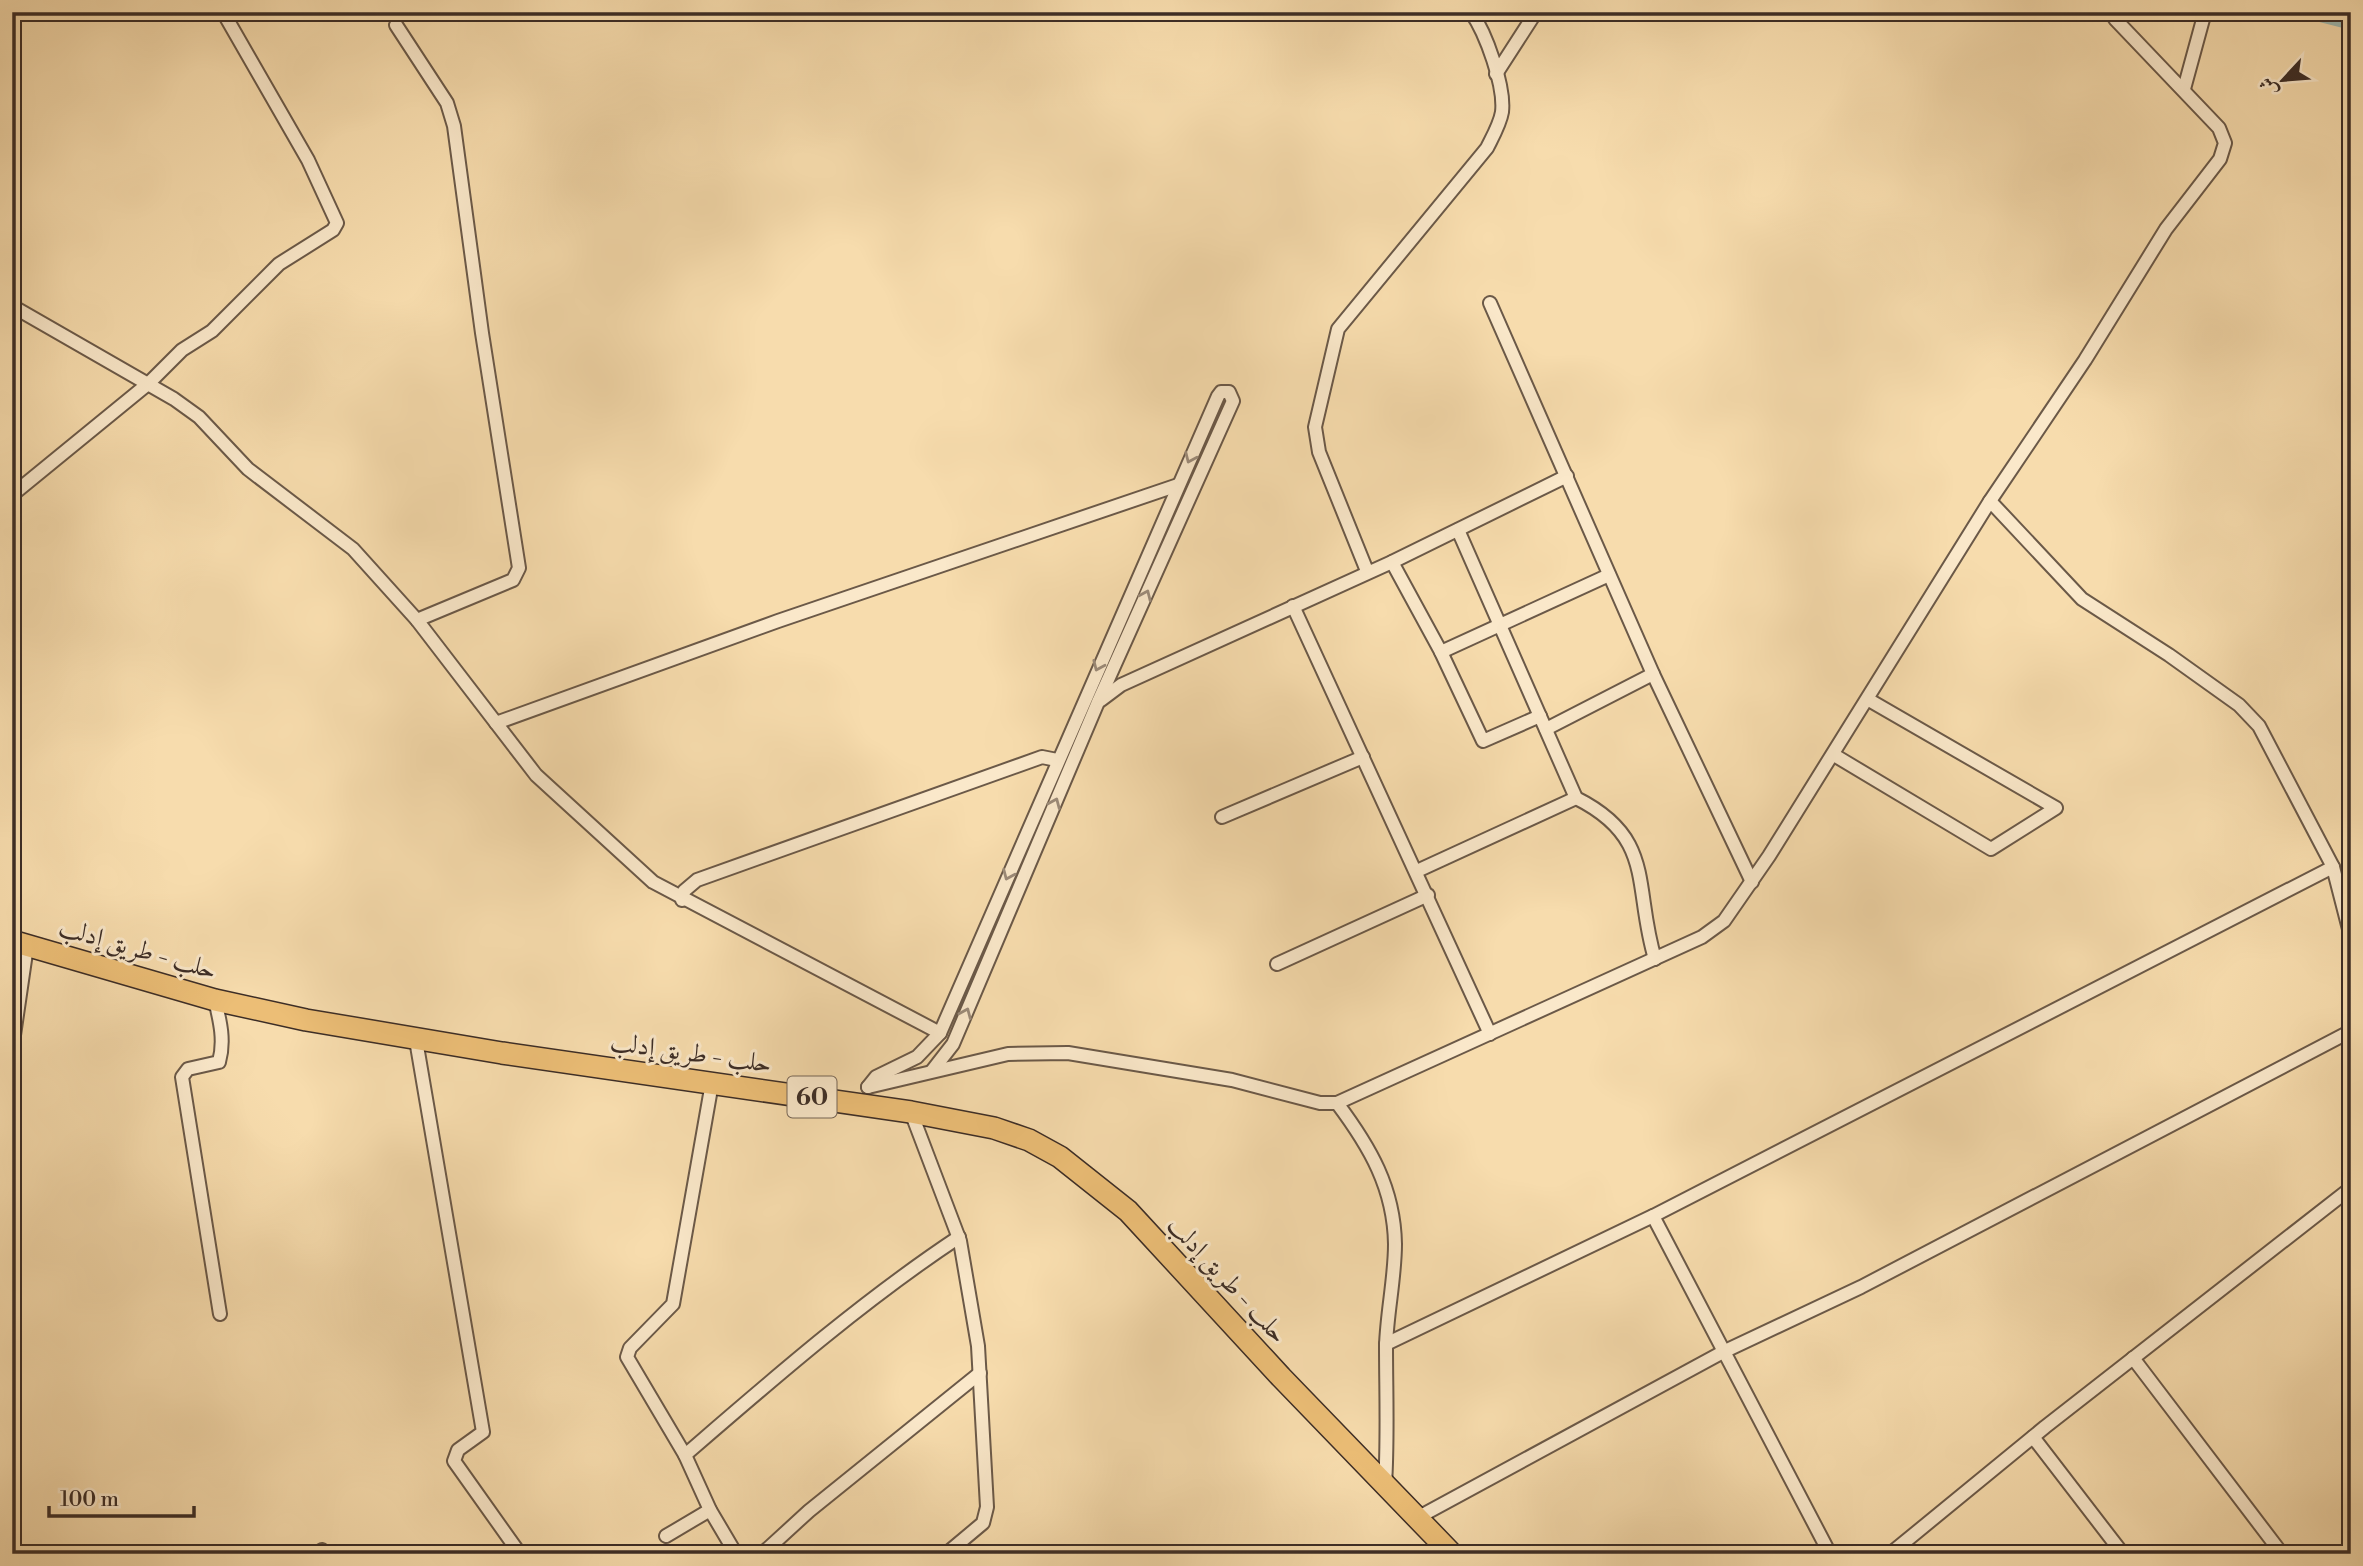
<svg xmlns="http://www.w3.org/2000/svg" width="2363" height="1566" viewBox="0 0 2363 1566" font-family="'Libre Bodoni',Amiri,serif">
<rect width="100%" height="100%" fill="#f7dcad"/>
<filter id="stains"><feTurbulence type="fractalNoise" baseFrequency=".00286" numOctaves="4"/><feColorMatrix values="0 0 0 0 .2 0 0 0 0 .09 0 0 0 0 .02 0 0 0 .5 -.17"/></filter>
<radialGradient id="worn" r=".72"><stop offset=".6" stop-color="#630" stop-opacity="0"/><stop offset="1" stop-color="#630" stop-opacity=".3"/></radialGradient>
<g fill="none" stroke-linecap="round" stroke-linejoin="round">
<path stroke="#9ebab1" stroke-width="10" d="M2300,12l51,13"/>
<defs>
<g id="street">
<path d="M2347,12l4,1"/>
<path d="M396,25l51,78 7,23 28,207 37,235 -6,12 -96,40"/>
<path d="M1496,74l40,-62"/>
<path d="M2184,89l21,-77"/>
<path d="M1490,303l163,371 99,208"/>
<path d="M12,306l162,93 25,18 49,52 105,80 64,71 119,155 117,107 287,151"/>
<path d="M12,495l137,-112 33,-33 30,-19 67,-67 54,-34 4,-7 -29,-63 -85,-148"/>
<path d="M1990,501l92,98 87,56 70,50 20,21 74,141 18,70"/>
<path d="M1458,530l118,268c80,40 57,88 79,161"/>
<path d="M1392,562l49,90 42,89 57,-25"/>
<path d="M1367,571l-48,-119 -4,-25 23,-98 149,-181c6,-12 13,-24 15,-36 3,-26 -16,-79 -31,-100"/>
<path d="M1293,606l197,428"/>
<path d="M1441,652l168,-77"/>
<path d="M1101,700l20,-15 271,-123 175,-86"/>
<path d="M496,723l282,-102 400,-136"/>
<path d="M1546,729l107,-55"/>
<path d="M1834,755l157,94 65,-41 -187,-108"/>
<path d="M1222,817l141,-60"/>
<path d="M1417,871l159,-73"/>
<path d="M682,900l2,-9 13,-11 345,-123 15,3"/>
<path d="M1277,964l151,-69"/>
<path d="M215,1000c5,21 10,41 4,62l-31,7 -6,8 38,237"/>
<path d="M416,1040l67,392 -25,18 -4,11 66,93"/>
<path d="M12,1049l15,-103"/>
<path d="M712,1083l-39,221 -43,44 -3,9 58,98 25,55 26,44"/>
<path d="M868,1087l8,-10 41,-20 23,-24 278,-637 3,-4h8l4,9 -135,301 -145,342 -21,27"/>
<path d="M868,1087l140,-33 60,-1 164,27 88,23h17c33,44 57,85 58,141 0,34 -8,68 -9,102 0,46 2,92 -1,139"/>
<path d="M1337,1103l365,-166 22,-16 45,-65 221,-355 95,-141 81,-131 54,-70 5,-16 -6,-15 -104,-109"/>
<path d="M911,1112l49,129 18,105 9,161 -4,16 -37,31"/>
<path d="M1653,1216l177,338"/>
<path d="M1386,1344l267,-128 680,-349"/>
<path d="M2133,1358l149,196"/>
<path d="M2033,1437l90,117"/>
<path d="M685,1455c88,-76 176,-153 274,-218"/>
<path d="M1417,1518l306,-166 138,-65 490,-256"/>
<path d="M666,1536l44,-26"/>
<path d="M317,1554l5,-4 3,4"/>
<path d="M762,1554l47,-43 171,-138"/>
<path d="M1890,1554l155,-127 306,-239"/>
</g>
<path id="highway" d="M12,941l203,59 91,20 196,33 409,59 83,16 35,12 31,17 68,54 153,166 171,177"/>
</defs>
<use href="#street" stroke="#6b5948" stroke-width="16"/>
<use href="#highway" stroke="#3c2d26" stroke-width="24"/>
<use href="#street" stroke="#fae8ca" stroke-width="12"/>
<use href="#highway" stroke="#ecbe76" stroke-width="21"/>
</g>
<defs><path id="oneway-chevron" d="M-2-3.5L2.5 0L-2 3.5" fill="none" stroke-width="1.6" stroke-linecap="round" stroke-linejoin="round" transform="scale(1.75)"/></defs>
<g stroke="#9b8a78">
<use href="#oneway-chevron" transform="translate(1190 458) rotate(114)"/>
<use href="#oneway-chevron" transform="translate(1146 595) rotate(-66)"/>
<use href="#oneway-chevron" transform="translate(1098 666) rotate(114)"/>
<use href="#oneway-chevron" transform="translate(1055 803) rotate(-67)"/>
<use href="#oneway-chevron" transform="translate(1008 875) rotate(113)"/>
<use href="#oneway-chevron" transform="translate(966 1013) rotate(-67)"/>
</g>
<g text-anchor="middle" stroke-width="6" stroke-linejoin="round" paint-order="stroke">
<rect fill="#fae8ca" stroke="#756557" stroke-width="2" x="787.5" y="1076.5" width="49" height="41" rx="5"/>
<g font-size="24" font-weight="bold" fill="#3c2d26">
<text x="812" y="1105">60</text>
</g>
<g font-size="26" fill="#3c2d26" stroke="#fae8ca">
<text transform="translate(138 948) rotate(16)" y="9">حلب - طريق إدلب</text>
<text transform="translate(691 1052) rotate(8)" y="9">حلب - طريق إدلب</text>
<text transform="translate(1228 1279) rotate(47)" y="9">حلب - طريق إدلب</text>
</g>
</g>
<rect width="2363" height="1566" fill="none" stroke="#f7dcad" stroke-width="42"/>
<rect x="14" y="14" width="2335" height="1538" fill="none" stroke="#3c2d26" stroke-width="3.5"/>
<rect x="21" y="21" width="2321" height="1524" fill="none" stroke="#3c2d26" stroke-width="2"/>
<g transform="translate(2283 80) rotate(244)" stroke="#fae8ca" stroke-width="5" paint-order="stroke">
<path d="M0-5L12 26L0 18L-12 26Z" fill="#3c2d26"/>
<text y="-10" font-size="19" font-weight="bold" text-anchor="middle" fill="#3c2d26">ش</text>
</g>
<path d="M49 1506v10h145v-10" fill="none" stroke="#3c2d26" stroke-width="3.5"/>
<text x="60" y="1506" font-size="21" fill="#3c2d26" stroke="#fae8ca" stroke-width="5" paint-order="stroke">100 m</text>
<rect width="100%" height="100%" filter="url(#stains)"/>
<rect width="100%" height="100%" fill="url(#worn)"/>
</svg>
